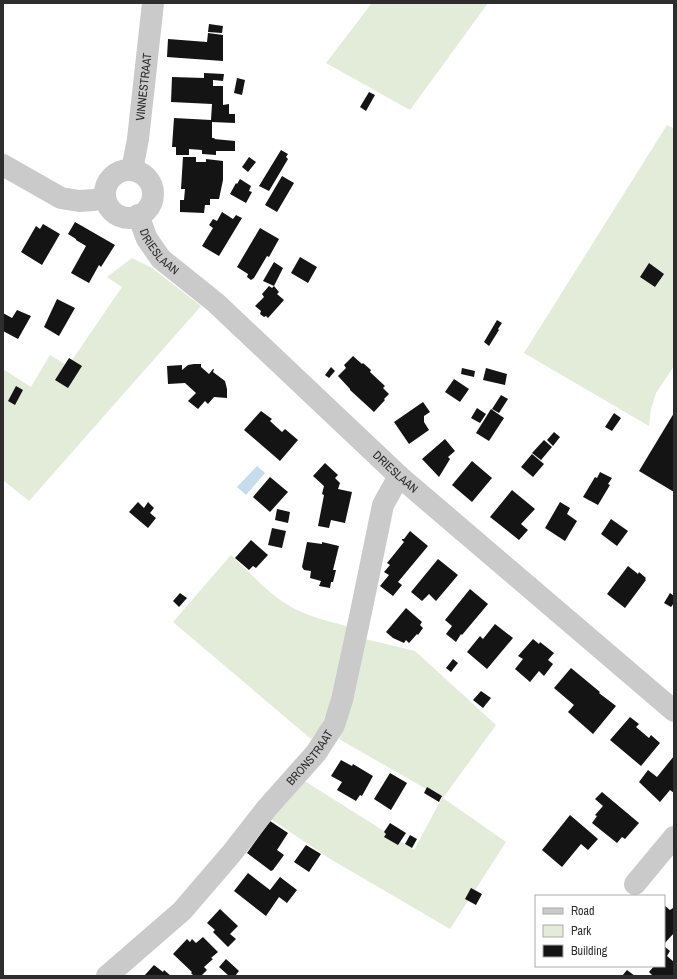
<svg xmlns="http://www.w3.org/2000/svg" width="677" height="979" viewBox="0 0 677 979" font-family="'Archivo Narrow',sans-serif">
<rect width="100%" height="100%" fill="#fff"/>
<g fill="#e3ebd9">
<path d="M372,3h116l-78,107 -84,-47z"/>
<path d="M667,125l7,4v237l-18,27 -5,16 -2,17 -125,-73z"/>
<path d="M132,258l20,10 49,38 -172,195 -26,-21v-111l28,18 19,-32 18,11 54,-79 -15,-10z"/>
<path d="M231,555c19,18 42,44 66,55 16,8 35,12 53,17l-18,73 -12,28 -9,11 -138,-117z"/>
<path d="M365,639l50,12 81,74 -53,73 63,44 -56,87 -123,-72 -56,-38 32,-39 111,70 28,-52 -103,-59 7,-18z"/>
</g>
<path fill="#c4dcec" d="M257,466l8,7 -19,22 -9,-8z"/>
<g fill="#141414">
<path d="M209,24l14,2 -1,7 -14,-1z"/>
<path d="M208,33l15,2v26l-56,-4 1,-18 39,3z"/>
<path d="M204,73l20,1 -1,7 -10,-1v6h10v19l6,-1v10h6v9l-23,-1v16h3l-1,1 21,2v10h-19v4l-14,-1v-4l-13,-1v6h-13v-8h-4l2,-29 37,2 1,-16 -41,-2 1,-25 32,1z"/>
<path d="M237,78l8,2 -3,15 -8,-2z"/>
<path d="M369,92l6,3 -9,16 -6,-4z"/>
<path d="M281,150l7,4 -2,3 2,2 -19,32 -10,-5z"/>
<path d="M183,157h13v5h10v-3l17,2v19l-4,19h-9v6h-5l-1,8 -24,-1v-12h4l1,-11h-4z"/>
<path d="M249,157l7,5 -8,10 -6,-5z"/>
<path d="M282,176l12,7 -17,29 -12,-7z"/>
<path d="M240,179l11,7 -2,5 3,1 -6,11 -16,-9 6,-11 1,1z"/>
<path d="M222,212l11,7 3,-4 6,3 -23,38 -17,-10 11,-18 -4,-3 4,-6 4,2z"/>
<path d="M75,222l40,23 -14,22 -2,-2 -10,18 -18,-10 15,-27 -10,-6v-1l-8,-5z"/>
<path d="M43,224l17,10 -18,31 -21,-13 15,-26 4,3z"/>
<path d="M260,228l19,11 -10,18 -2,-1 -13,22 -3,2 -4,-3 1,-3 -11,-7z"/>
<path d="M300,257l17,10 -9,16 -17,-10z"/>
<path d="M274,262l9,6 -9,18 -11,-5z"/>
<path d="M649,263l15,11 -9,13 -15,-10z"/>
<path d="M269,286l3,2 2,-2 5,6 -2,2 7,6 -16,18 -2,-2 -2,1 -4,-3 1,-3 -6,-5 9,-9 -2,-3z"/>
<path d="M57,299l18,9 -16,28 -15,-9z"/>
<path d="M17,310l14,6 -13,23 -15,-8v-18l9,5z"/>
<path d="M497,320l5,3 -4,6 1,1 -10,16 -5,-4z"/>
<path d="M353,356l9,8 1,-1 8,7 -1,2 15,14 -2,2 6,6 -5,5 1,1 -11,12 -24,-22v-1l-12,-13 8,-8 -2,-3z"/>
<path d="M69,358l13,8 -14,22 -13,-8z"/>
<path d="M194,364h7v3l8,7 4,-5h1l-1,3 12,9 2,8v9l-13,-1 -6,7 -3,-3 -7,8 -10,-8 8,-8 -11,-10 -17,1 -1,-18 15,-1v5l6,-5z"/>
<path d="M331,367l4,4 -6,7 -4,-3z"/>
<path d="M462,368l13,3 -1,6 -13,-3z"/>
<path d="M486,368l21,6 -2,11 -22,-5z"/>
<path d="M454,379l15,10 -9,13 -15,-10z"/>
<path d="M16,386l7,4 -8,15 -7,-4z"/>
<path d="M501,395l7,4 -9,14 -7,-4z"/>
<path d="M423,402l7,10 -6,4v6l5,8 -20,14 -15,-22z"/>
<path d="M477,408l9,6 -6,9 -9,-5z"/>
<path d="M491,409l13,9 -15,23 -13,-8z"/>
<path d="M261,411l11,8 -2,2 12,11 3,-3 13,11 -18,21 -36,-31z"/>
<path d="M614,413l7,5 -9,13 -7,-4z"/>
<path d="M674,413v79l-35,-21z"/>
<path d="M554,432l6,5 -7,9 -6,-6z"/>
<path d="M445,439l10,12 -7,6 2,2 -11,18 -17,-18z"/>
<path d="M544,440l8,7 -11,13 -9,-7z"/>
<path d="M532,454l12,10 -11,13 -12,-10z"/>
<path d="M472,461l20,17 -20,24 -20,-17z"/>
<path d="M325,463l13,12 -3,3 5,5 -2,6 14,3 -7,31 -14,-3 -2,8 -11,-2 6,-31 -2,-1 2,-8 -11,-10z"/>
<path d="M600,472l12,6 -4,6 2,1 -12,20 -15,-8 12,-20 2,1z"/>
<path d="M270,477l18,15 -18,20 -17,-15z"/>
<path d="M512,490l23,19 -14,15 7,6 -9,10 -29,-23z"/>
<path d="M138,502l6,6 4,-6 6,6 -4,5 6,5 -8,10 -19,-16z"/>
<path d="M560,502l10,6 -3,6 10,7 -12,20 -20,-13z"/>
<path d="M277,509l13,3 -2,11 -13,-3z"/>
<path d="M611,519l17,12 -11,15 -16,-12z"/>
<path d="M272,528l14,3 -4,17 -14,-3z"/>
<path d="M410,531l18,15 -30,36 4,3 -9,11 -13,-10 9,-11 -5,-3 6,-7 -3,-2 17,-21 -2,-2v-1h2z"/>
<path d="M251,540l17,15 -12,13 -3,-2 -4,4 -14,-12z"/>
<path d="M307,542l15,2v-2l17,4 -6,24h3l-3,12h-2l-1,6 -11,-2 2,-5 -11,-3 1,-7 -7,-1 -2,-3z"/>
<path d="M438,559l20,16 -22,26 -7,-7 -7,7 -11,-9z"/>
<path d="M628,566l10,8 1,-2 7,6 -1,1 1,1 -21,28 -18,-14z"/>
<path d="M470,589l18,15 -26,31 -1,-1 -5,8 -10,-8 6,-8 -7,-6z"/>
<path d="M180,593l7,5 -8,9 -6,-6z"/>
<path d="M670,593l4,3v7l-3,4 -7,-4z"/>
<path d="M406,608l16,14 -2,3 3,3 -5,7 -1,-1 -8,9 -3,-3 -2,3 -11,-5 -7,-6z"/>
<path d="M495,624l18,14 -26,31 -20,-17 13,-16 3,3z"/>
<path d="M533,639l6,5 1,-2 14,11 -6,7 5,4 -9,12 -5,-5 -9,11 -15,-13 8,-10 -5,-3z"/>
<path d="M453,659l5,4 -7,9 -5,-4z"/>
<path d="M571,668l29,24 -1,1 17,13 -23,28 -25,-22 6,-7 -20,-17z"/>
<path d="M481,691l10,7 -8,10 -10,-8z"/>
<path d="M630,717l9,7 -3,3 13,11 2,-3 9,8 -19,23 -31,-26z"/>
<path d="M674,756v37l-4,-3 -10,12 -21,-20 9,-12 9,7z"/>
<path d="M341,760l11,6 1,-2 20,12 -11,20 -2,-1 -4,6 -19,-11 5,-8 -11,-6z"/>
<path d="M390,773l17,10 -16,27 -17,-11z"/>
<path d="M427,787l15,9 -3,6 -15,-9z"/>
<path d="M602,792l37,31 -14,16 -3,-2 -5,6 -25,-20 5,-7 -2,-1 8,-9 -8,-7z"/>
<path d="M570,815l28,24 -10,11 -7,-6 -19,23 -20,-17z"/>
<path d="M270,821l18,12 -11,17 7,5 -11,15 -2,1 -24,-18z"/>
<path d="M390,823l16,10 -8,12 -14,-8 2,-3 -2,-2z"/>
<path d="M410,835l7,4 -5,9 -7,-4z"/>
<path d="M306,845l15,9 -12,18 -15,-10z"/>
<path d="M248,873l22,17 10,-13 17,13 -10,13 -8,-6 -13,19 -32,-25z"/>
<path d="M471,888l11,6 -6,11 -11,-6z"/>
<path d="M664,905l6,5 3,-2 1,1v24l-10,11z"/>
<path d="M220,909l18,17 -8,8 6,5 -8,8 -15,-15 2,-2 -8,-7z"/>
<path d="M203,937l15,15 -7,6 2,1 -9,8 3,3 -6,6h-7l-3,-3 1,-1 -19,-18 14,-15 3,3 2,-3 4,4z"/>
<path d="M664,946l6,5 -3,5 7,6v14h-21l-4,-4 5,-6h10z"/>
<path d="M226,959l13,12 -4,5h-6l-10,-9z"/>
<path d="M154,965l9,7 1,-2 7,6h-27z"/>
<path d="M627,970l8,6h-13z"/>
</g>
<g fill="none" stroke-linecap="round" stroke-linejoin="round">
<g stroke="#cacaca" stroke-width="22">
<path d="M3,165l58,33 18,3 15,-1 11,-3"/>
<path id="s1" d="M132,170l6,-31 15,-136"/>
<circle cx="129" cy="194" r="24"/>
<path id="s2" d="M138,215l9,24 14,20 55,44 183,173 275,235"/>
<path d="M635,884l39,-47"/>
<path id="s3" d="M107,976l75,-65 49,-57 36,-46 49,-55 18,-28 8,-25 19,-88 22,-107 16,-29"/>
</g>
</g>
<g text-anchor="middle" stroke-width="4" stroke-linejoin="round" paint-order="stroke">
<g font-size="12" fill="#2d2d2d" stroke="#fff">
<text dy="4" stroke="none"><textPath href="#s1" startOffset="84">VINNESTRAAT</textPath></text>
<text dy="4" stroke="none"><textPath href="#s2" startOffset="43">DRIESLAAN</textPath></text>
<text dy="4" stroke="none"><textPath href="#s2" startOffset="367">DRIESLAAN</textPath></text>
<text dy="4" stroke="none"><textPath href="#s3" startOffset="299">BRONSTRAAT</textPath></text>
</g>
</g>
<rect width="677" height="979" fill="none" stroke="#2d2d2d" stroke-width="8"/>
<rect x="535" y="895" width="130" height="72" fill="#ffffff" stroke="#ababab"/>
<rect x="543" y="908" width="20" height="6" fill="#cacaca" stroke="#ababab"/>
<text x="571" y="915" font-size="12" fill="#2d2d2d">Road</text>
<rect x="543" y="925" width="20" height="12" fill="#e3ebd9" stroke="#ababab"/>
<text x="571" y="935" font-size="12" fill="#2d2d2d">Park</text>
<rect x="543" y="945" width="20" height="12" fill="#141414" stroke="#ababab"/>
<text x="571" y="955" font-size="12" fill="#2d2d2d">Building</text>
</svg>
